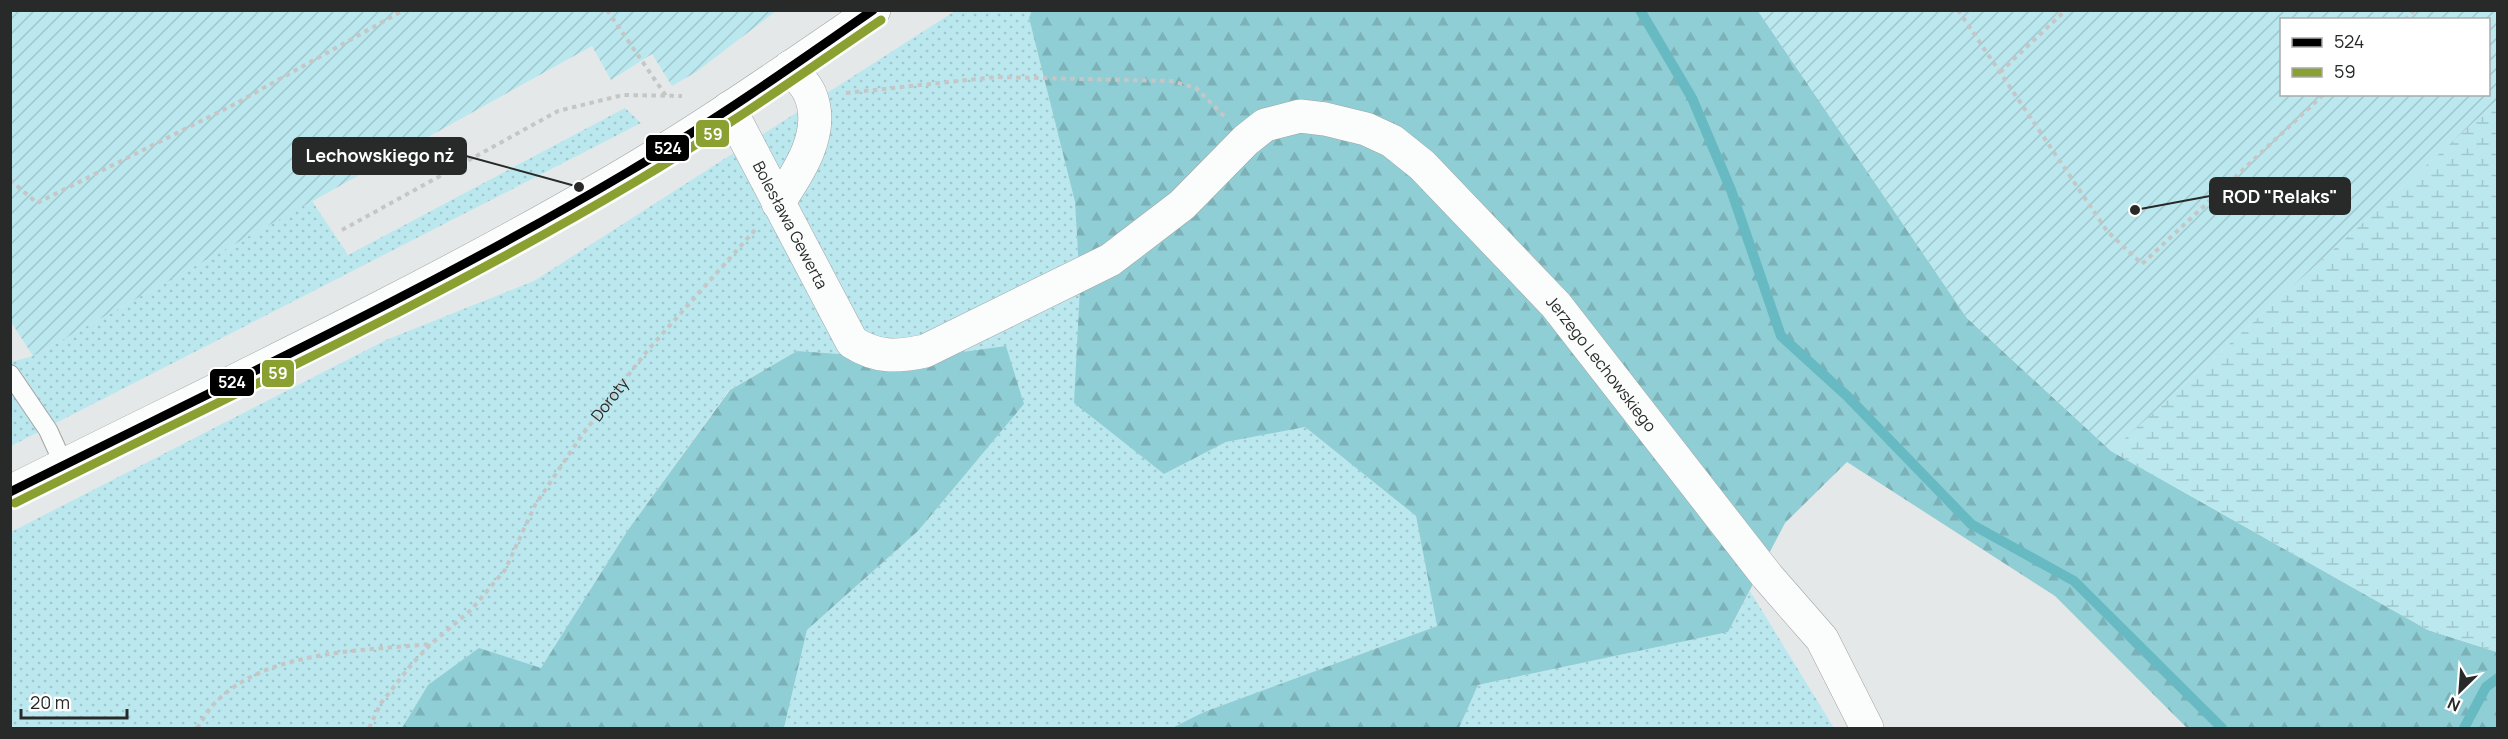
<svg xmlns="http://www.w3.org/2000/svg" width="2508" height="739" viewBox="0 0 2508 739" font-family="Manrope,sans-serif">
<defs>
<pattern id="grass-dots" width="8" height="8" patternUnits="userSpaceOnUse" patternTransform="scale(1.5)"><rect width="8" height="8" fill="#bae8ee"/><path d="M2 2h.1M6 6h.1" fill="none" stroke="#a0c7cc" stroke-width="1.8" stroke-linecap="round"/></pattern>
<pattern id="forest-firs" width="22" height="20" patternUnits="userSpaceOnUse" patternTransform="scale(1.5)"><rect width="22" height="20" fill="#8fced5"/><path d="M5 1l3.5 6h-7zM16 11l3.5 6h-7z" fill="#7bb1b7"/></pattern>
<pattern id="wetland-marsh" width="20" height="14" patternUnits="userSpaceOnUse" patternTransform="scale(1.5)"><rect width="20" height="14" fill="#bae8ee"/><path d="M1 5h8M5 5V1M11 12h8M15 12V8" fill="none" stroke="#a0c7cc"/></pattern>
<pattern id="garden-furrows" width="10" height="10" patternUnits="userSpaceOnUse" patternTransform="scale(1.5)"><rect width="10" height="10" fill="#bae8ee"/><path d="M-1 1l2-2M0 10L10 0M9 11l2-2" fill="none" stroke="#a0c7cc"/></pattern>
</defs>
<rect width="100%" height="100%" fill="#e5e8e9"/>
<g fill="url(#grass-dots)">
<path d="M955,11h77l-3,7 46,184 5,85 84,187 62,-32 79,-15 111,89 21,110 -233,86 -32,16h-388l23,-98 111,-99 106,-127 -112,-45 -115,-8 -68,39 -101,140 -87,139 -113,16 -26,43h-391v-196l375,-192 148,-59z"/>
<path d="M625,108l16,15 -630,323v-84l22,-6 279,-155 36,54z"/>
<path d="M1750,591l84,137h-375l19,-43 250,-53z"/>
</g>
<g fill="url(#forest-firs)">
<path d="M1032,10l726,1 209,307 144,133 317,179 69,22v76h-310l-132,-132 -208,-134 -62,61 -57,109 -250,53 -19,43h-287l32,-16 233,-86 -21,-110 -111,-89 -79,15 -62,32 -90,-71 6,-116 -5,-85 -46,-184z"/>
<path d="M1006,346l18,58 -106,127 -111,99 -23,98h-382l26,-43 51,-37 62,20 87,-138 102,-140 67,-39 115,8z"/>
</g>
<path fill="url(#wetland-marsh)" d="M2497,101v551l-69,-22 -317,-179z"/>
<g fill="url(#garden-furrows)" fill-rule="evenodd">
<path d="M10,11l1,-1 765,1 -80,61 -24,14 -20,-32 -41,26 -19,-34 -559,310 -22,-34z"/>
<path d="M1758,11h739v90l-386,350 -144,-133zM2282,20h206v74h-206z"/>
</g>
<g fill="none" stroke-linecap="round" stroke-linejoin="round">
<g stroke="#67b9c2" stroke-width="10">
<path d="M1640,10l52,88 39,92 50,146 66,60 124,128 103,57 148,147"/>
<path d="M2464,728l22,-41 12,-9"/>
</g>
<defs>
<path id="service" d="M10,374l38,56 16,35"/>
<g id="minor">
<path id="s2" d="M729,108l123,234c25,16 45,15 73,9l185,-91 72,-55 64,-65 19,-15 35,-9 25,3 41,10 26,12 30,24 134,140 211,271 55,63 45,89"/>
<path d="M778,203c21,-31 48,-71 32,-109 -4,-10 -14,-19 -20,-27"/>
</g>
<path id="tertiary" d="M10,492c195,-98 395,-191 584,-300 97,-55 188,-119 280,-182"/>
</defs>
<use href="#service" stroke="#a1a4a4" stroke-width="20"/>
<use href="#minor" stroke="#a1a4a4" stroke-width="34"/>
<use href="#tertiary" stroke="#a1a4a4" stroke-width="34"/>
<g stroke="#c6c6c6" stroke-width="4" stroke-dasharray="4.5 4.5" stroke-linecap="butt">
<path d="M607,10l59,86"/>
<path d="M1958,10l149,221 35,33 182,-170"/>
<path d="M2405,20l9,-10"/>
<path d="M2000,72l66,-62"/>
<path d="M846,93l150,-16 175,4 25,7 28,28"/>
<path d="M10,180l27,23 196,-98 171,-95"/>
<path d="M342,230l216,-119 65,-16 59,1"/>
<path d="M197,728c6,-8 11,-19 19,-26 51,-52 146,-51 214,-58"/>
<path id="s1" d="M369,728l12,-25 31,-39 19,-20 40,-34 34,-40 30,-65 47,-70 65,-84 108,-121"/>
</g>
<use href="#service" stroke="#fbfcfc" stroke-width="18"/>
<use href="#minor" stroke="#fbfcfc" stroke-width="33"/>
<use href="#tertiary" stroke="#fbfcfc" stroke-width="33"/>
<defs>
<path id="bus-1" d="M10,492c208,-104 419,-202 618,-320 85,-50 165,-106 245,-162"/>
<path id="bus-2" d="M15,503c208,-104 420,-202 620,-321 85,-50 165,-107 246,-162"/>
</defs>
<use href="#bus-1" stroke="#fff" stroke-width="14"/>
<use href="#bus-2" stroke="#fff" stroke-width="14"/>
<use href="#bus-1" stroke="#000" stroke-width="9"/>
<use href="#bus-2" stroke="#8aa030" stroke-width="9"/>
</g>
<g text-anchor="middle" stroke-width="6" stroke-linejoin="round" paint-order="stroke">
<g font-size="16" fill="#282a2a" stroke="#fff">
<text dy="6" stroke="none"><textPath href="#s2" startOffset="132">Bolesława Gewerta</textPath></text>
<text dy="6" stroke="none"><textPath href="#s2" startOffset="1191">Jerzego Lechowskiego</textPath></text>
<text dy="6" stroke="none"><textPath href="#s1" startOffset="411">Doroty</textPath></text>
</g>
</g>
<path fill="none" stroke="#282a2a" stroke-width="2" d="M579 187L466 156M2135 210L2210 196"/>
<g fill="#282a2a" stroke="#fff" stroke-width="2">
<circle cx="579" cy="187" r="6"/>
<circle cx="2135" cy="210" r="6"/>
</g>
<g fill="#282a2a" stroke="#282a2a" stroke-width="2">
<rect x="293" y="138" width="173" height="36" rx="6"/>
<rect x="2210" y="178" width="140" height="36" rx="6"/>
</g>
<g font-size="18" text-anchor="middle" font-weight="bold" fill="#fff">
<text x="380" y="162">Lechowskiego nż</text>
<text x="2280" y="203">ROD "Relaks"</text>
</g>
<g stroke="#fff" stroke-width="2">
<rect x="695" y="119" width="35" height="29" rx="6" fill="#8aa030"/>
<rect x="645" y="134" width="45" height="28" rx="6" fill="#000"/>
<rect x="261" y="359" width="34" height="29" rx="6" fill="#8aa030"/>
<rect x="209" y="368" width="46" height="29" rx="6" fill="#000"/>
</g>
<g font-size="16" text-anchor="middle" font-weight="bold" fill="#fff">
<text x="713" y="140">59</text>
<text x="668" y="154">524</text>
<text x="278" y="379">59</text>
<text x="232" y="388">524</text>
</g>
<rect width="2508" height="739" fill="none" stroke="#282a2a" stroke-width="24"/>
<rect x="2280" y="18" width="210" height="78" fill="#ffffff" stroke="#a9aaaa" stroke-width="1.5"/>
<rect x="2292" y="38" width="30" height="9" fill="#000000" stroke="#a9aaaa" stroke-width="1.5"/>
<text x="2334" y="48" font-size="18" fill="#282a2a">524</text>
<rect x="2292" y="68" width="30" height="9" fill="#8aa030" stroke="#a9aaaa" stroke-width="1.5"/>
<text x="2334" y="78" font-size="18" fill="#282a2a">59</text>
<g transform="translate(2460 691) rotate(205)" stroke="#ffffff" stroke-width="4.5" paint-order="stroke">
<path d="M0-4.5L10 22L0 15L-10 22Z" fill="#282a2a"/>
<text y="-9" font-size="16" font-weight="bold" text-anchor="middle" fill="#282a2a">N</text>
</g>
<path d="M21 709v9h106v-9" fill="none" stroke="#282a2a" stroke-width="3"/>
<text x="30" y="709" font-size="18" fill="#282a2a" stroke="#ffffff" stroke-width="4.5" paint-order="stroke">20 m</text>
</svg>
